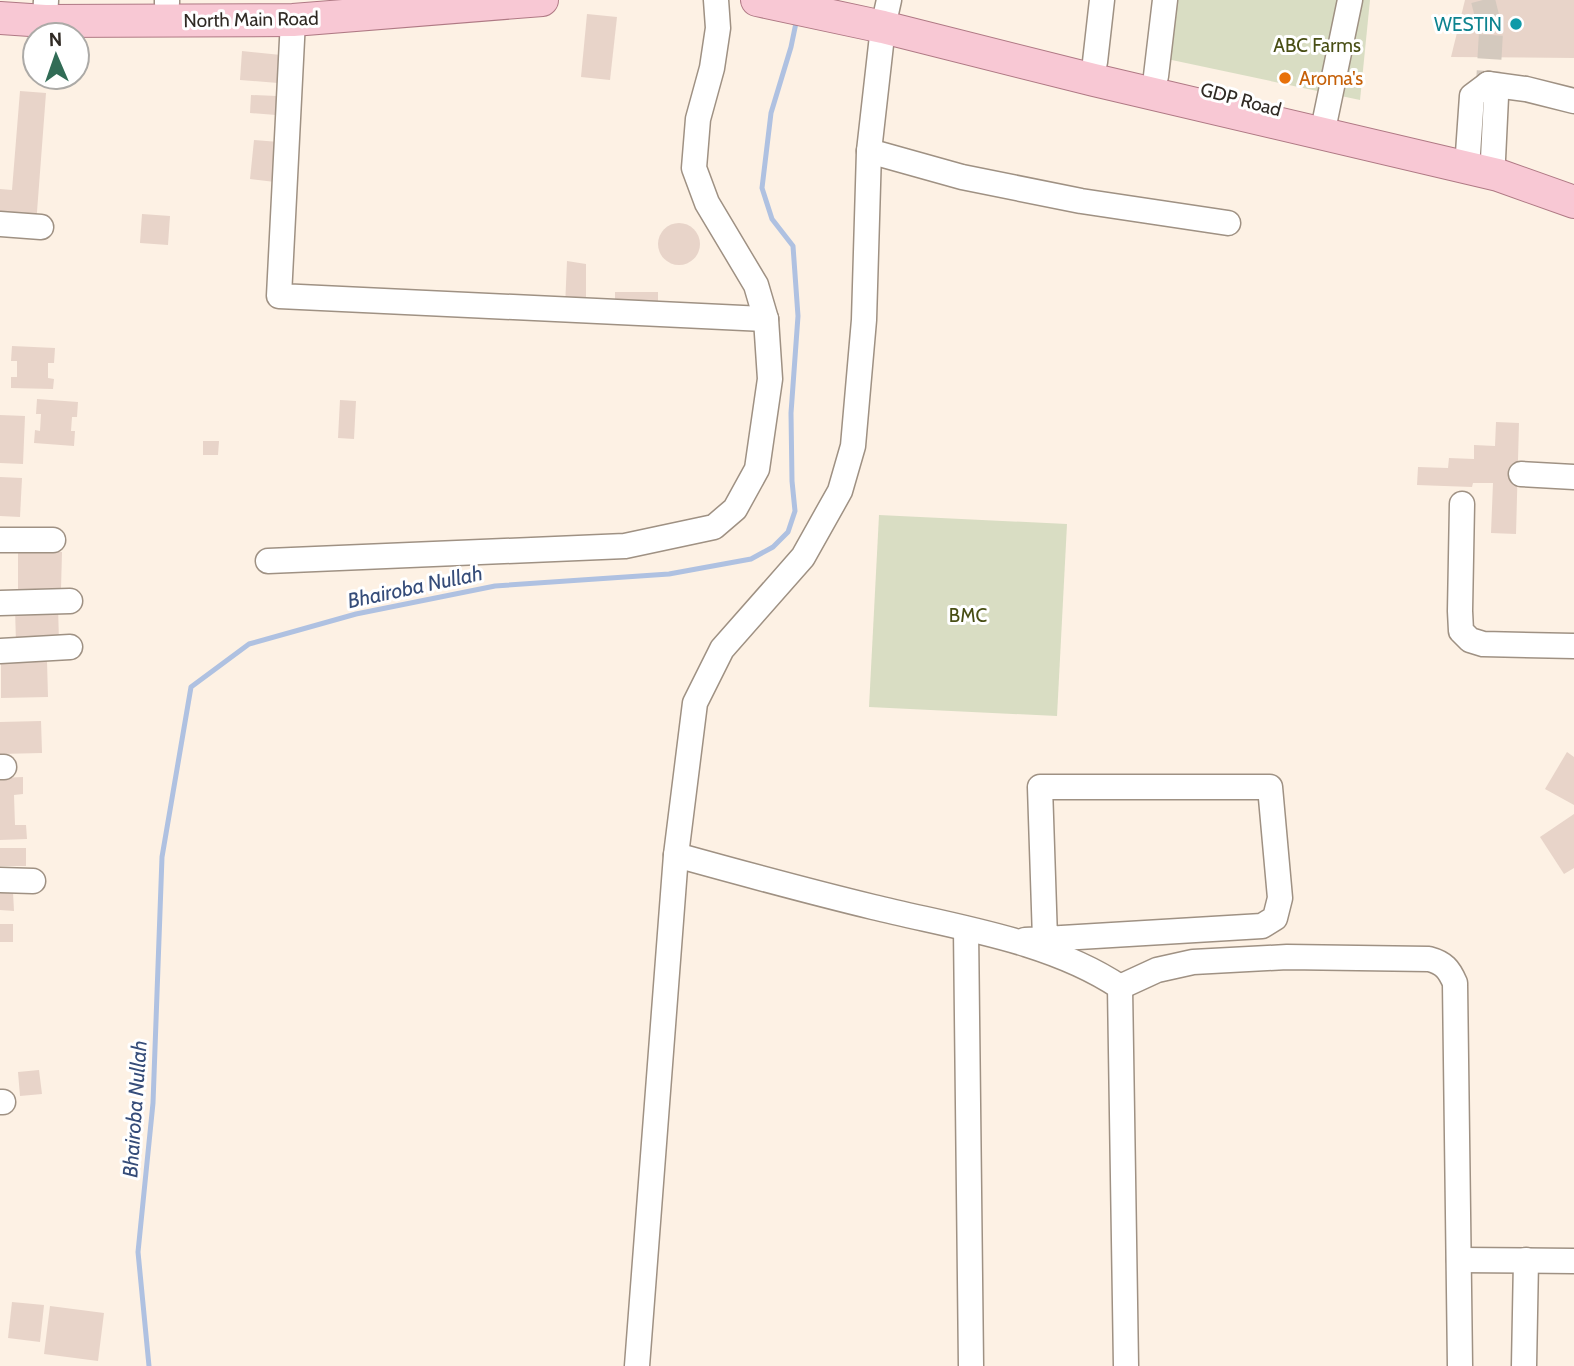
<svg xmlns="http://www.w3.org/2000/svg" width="1574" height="1366" viewBox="0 0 1574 1366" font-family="Cabin,sans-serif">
<rect width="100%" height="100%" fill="#fdf1e4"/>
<g fill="#d9ddc3">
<path d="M1174,0h196l-10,100 -193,-41z"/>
<path d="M879,515l188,9 -10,192 -188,-9z"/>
</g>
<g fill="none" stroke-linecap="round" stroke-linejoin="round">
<path stroke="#afc1e1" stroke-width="5" d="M149,1366l-11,-114 15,-149 9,-246 29,-170 58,-43 107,-30 139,-28 174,-12 82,-15 22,-12 15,-15 7,-21 -3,-30 -1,-68 7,-97 -5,-70 -21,-27 -10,-31 9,-75 20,-66 6,-29"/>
</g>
<g fill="#e8d4c9">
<path d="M1465,0h109v58l-123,-1z"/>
<path d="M587,14l30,3 -7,63 -29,-3z"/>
<path d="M242,51l39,4 -3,28 -38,-3z"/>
<path d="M20,91l26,2 -10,132 -36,-3v-33l12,1z"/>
<path d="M251,95l26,1 -1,19 -26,-2z"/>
<path d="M254,140l25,2 -4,40 -25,-3z"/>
<path d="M142,214l28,2 -2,29 -28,-2z"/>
<circle cx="679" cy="244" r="21"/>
<path d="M567,261l19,3v44l-21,-1z"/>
<rect x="615" y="292" width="43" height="16"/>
<path d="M12,346l43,2 -1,15h-6v15l6,1 -1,10 -42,-1v-11h6v-16h-6z"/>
<path d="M37,399l41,3 -1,15h-5l-1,14h4l-1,15 -40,-3 1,-13 5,1 1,-17h-5z"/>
<path d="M340,400l16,1 -2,38 -16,-1z"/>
<path d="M0,415l25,1 -2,48 -23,-1z"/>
<path d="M1496,422l23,1 -3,111 -25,-1 2,-50h-20l-1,4 -55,-2 1,-18 30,1 1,-10 25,1v-14l21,1z"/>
<path d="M203,441h16l-1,14h-15z"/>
<path d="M0,477l22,1 -2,39 -20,-1z"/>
<path d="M18,552h44l-1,37h-43z"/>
<path d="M58,605l1,38 -43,1 -1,-37z"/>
<path d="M1,661h46l1,36 -47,1z"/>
<path d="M41,721l1,32 -42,1v-32z"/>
<path d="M1567,752l7,5v48l-29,-16z"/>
<path d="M23,777v17l-9,1 1,30h11l1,14 -27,1v-62z"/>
<path d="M1574,814v54l-10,6 -24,-37z"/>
<rect x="0" y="848" width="26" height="18"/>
<path d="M0,892h13l1,19 -14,-1z"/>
<rect x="0" y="924" width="13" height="18"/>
<path d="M39,1070l3,24 -22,2 -2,-24z"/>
<path d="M12,1302l32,3 -4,37 -32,-4z"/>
<path d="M50,1306l54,7 -6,48 -54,-7z"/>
</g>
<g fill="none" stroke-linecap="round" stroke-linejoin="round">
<path stroke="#d4c9be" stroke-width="24" stroke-dasharray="24 12" stroke-linecap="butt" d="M1483,0l8,32 -3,52"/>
<defs>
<g id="minor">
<path d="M167,3v-3"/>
<path d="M293,20l-14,276 487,23"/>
<path d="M45,21l1,-21"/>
<path d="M1095,62l7,-62"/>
<path d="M1156,76l9,-76"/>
<path d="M1488,84l8,13 -3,62"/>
<path d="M1325,120l25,-120"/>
<path d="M869,151l93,26 119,24 147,22"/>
<path d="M1468,153l4,-57 16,-12 38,5 48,12"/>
<path d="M0,224l41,3"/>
<path d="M1521,474l53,3"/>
<path d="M1462,504l-2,107 1,20 9,9 13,4 91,2"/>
<path d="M0,540h53"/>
<path d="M268,561l357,-15 89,-19 21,-18 22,-40 13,-90 -4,-60 -10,-34 -49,-82 -13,-35 4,-49 14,-51 6,-40 -2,-28"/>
<path d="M0,603l70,-2"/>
<path d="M0,651l70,-4"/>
<path d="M0,767h4"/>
<path d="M676,855c65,18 131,36 197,52 81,20 177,33 247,80l6,379"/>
<path d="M0,880l33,1"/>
<path d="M966,929l5,437"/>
<path d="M1025,940l20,-1 217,-13 13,-8 5,-20 -10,-111h-230l5,152"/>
<path d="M1120,987l37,-17 36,-8 94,-5 142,2c15,4 20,10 26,24l5,383"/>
<path d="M0,1102h3"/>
<path d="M1459,1260l115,1"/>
<path d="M637,1366l39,-511 19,-152 27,-54 81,-92 37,-66 13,-45 11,-126 5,-169 14,-124 6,-27"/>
<path d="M1524,1366l2,-106"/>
</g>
<g id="major">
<path d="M757,0l126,27 211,53 404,95 76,27"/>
<path d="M0,18l45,3 248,-1 249,-20"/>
</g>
</defs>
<use href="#minor" stroke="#9f9183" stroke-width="27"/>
<use href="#major" stroke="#af7984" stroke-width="34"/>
<use href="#minor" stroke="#fff" stroke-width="24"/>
<use href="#major" stroke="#f8c8d4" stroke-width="32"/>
</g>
<circle fill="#0f9aa8" stroke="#fff" stroke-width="2.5" cx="1516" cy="24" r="7"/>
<circle fill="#e8710a" stroke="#fff" stroke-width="2.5" cx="1285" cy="78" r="7"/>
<g text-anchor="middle" stroke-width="6" stroke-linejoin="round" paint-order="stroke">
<g font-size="19" fill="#302a24" stroke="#fff">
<text transform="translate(251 19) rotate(-1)" y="7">North Main Road</text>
<text transform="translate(1241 99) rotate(15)" y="7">GDP Road</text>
</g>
<g font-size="19" fill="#0d838f" stroke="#fff" text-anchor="end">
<text x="1502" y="31">WESTIN</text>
</g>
<g font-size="19" fill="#484e14" stroke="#fff">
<text x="1317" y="52">ABC Farms</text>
<text x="968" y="622">BMC</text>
</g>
<g font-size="19" fill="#c56008" stroke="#fff" text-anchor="start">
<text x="1299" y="85">Aroma's</text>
</g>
<g font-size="21" font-style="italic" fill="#354c79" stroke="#fff">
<text transform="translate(415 587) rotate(-12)" y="7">Bhairoba Nullah</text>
<text transform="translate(135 1109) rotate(-86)" y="7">Bhairoba Nullah</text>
</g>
</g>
<g transform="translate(56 56) rotate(358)"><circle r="33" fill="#ffffff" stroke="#acaaa7" stroke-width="2"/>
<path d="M0-5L12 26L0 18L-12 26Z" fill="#316c56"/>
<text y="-10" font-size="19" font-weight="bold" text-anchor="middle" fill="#302a24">N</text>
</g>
</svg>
